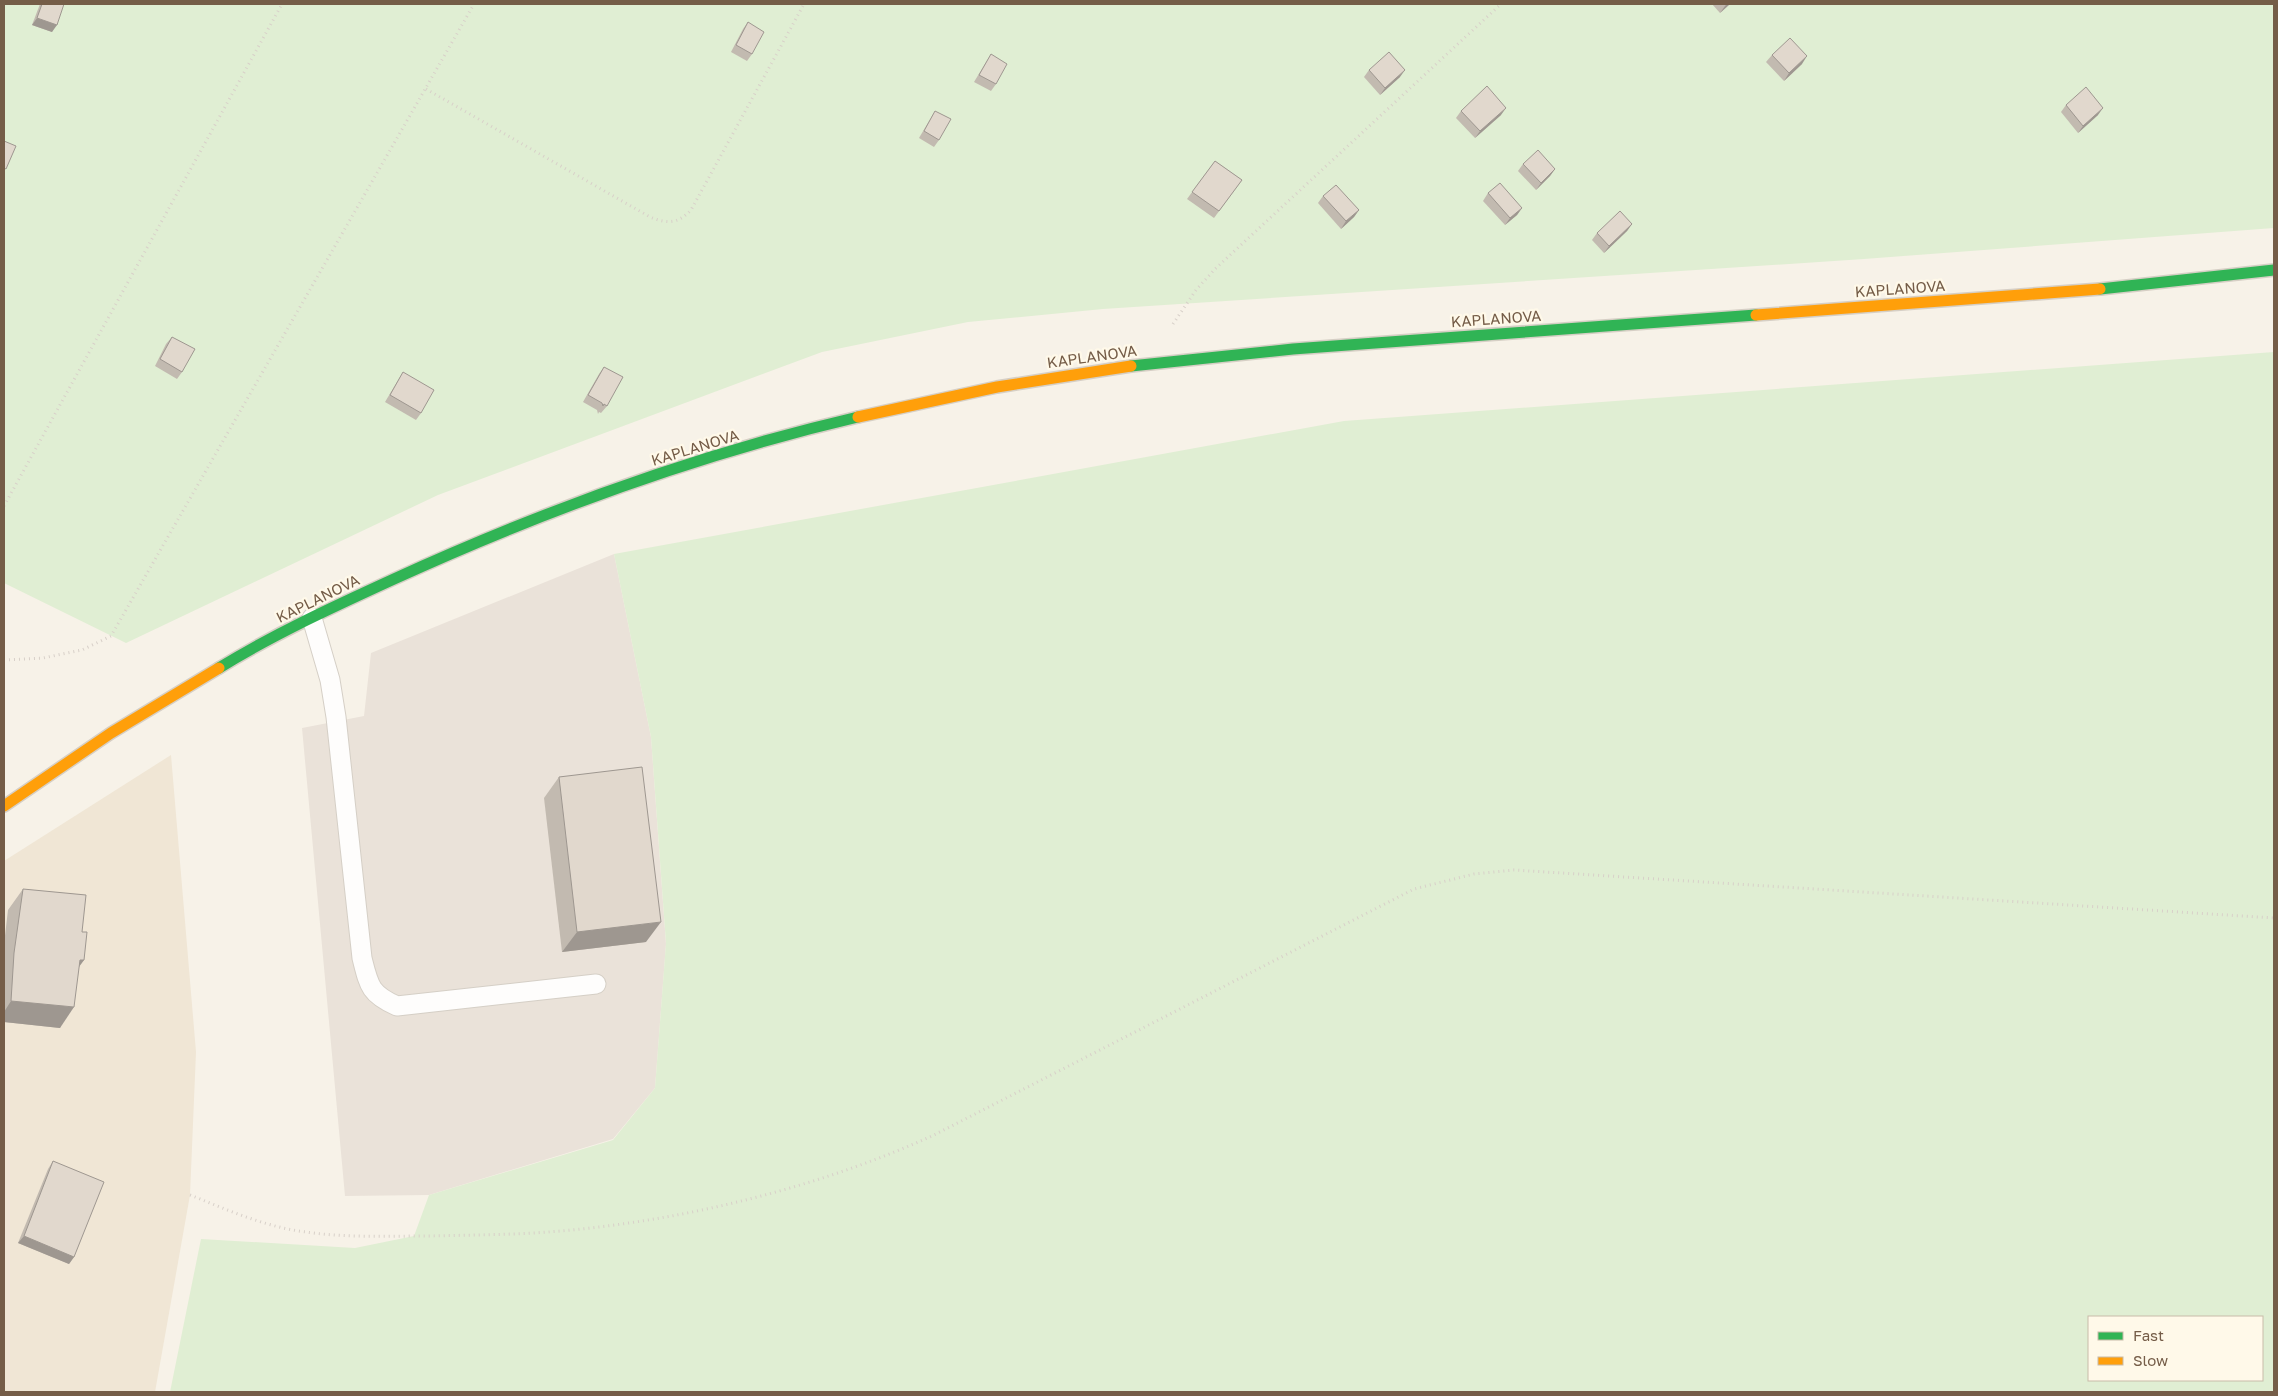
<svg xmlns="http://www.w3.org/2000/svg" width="2278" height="1396" viewBox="0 0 2278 1396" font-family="'Golos Text',sans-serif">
<rect width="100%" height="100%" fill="#f7f2e8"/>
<path fill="#f0e6d5" d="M171,755l25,297 -6,143 -35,197h-151v-531z"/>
<path fill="#eae2d9" d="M614,554l37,183 15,207 -11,144 -42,51 -184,56 -84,1 -43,-468 62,-12 7,-63z"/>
<g fill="#e0eed3" fill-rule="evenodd">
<path d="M4,4h2270v224l-410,31 -761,50 -135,13 -146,30 -384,143 -312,148 -122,-60z"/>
<path d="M2274,352v1040h-2104l31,-153 154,9 59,-12 15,-41 184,-55 42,-52 11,-145 -15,-206 -37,-183 730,-133zM2089,1317h173v63h-173z"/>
</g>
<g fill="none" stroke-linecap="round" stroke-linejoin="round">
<defs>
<path id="lane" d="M312,618l18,62 6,37 26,241c7,28 8,36 35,48l199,-22"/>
<g id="fast">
<path d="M2100,289l174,-19"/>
<path d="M1131,366l162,-17 463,-34"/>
<path d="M219,668c55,-34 116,-62 175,-89 149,-68 305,-125 464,-162"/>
</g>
<g id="slow">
<path d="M1756,315l344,-26"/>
<path d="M858,417l139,-30 134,-21"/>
<path d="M4,806l107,-73 108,-65"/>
</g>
</defs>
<use href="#lane" stroke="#d5cfc6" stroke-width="21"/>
<use href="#fast" stroke="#d6cfc5" stroke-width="14"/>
<use href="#slow" stroke="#d6cfc5" stroke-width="14"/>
<g stroke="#d8d0c9" stroke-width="3" stroke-dasharray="1 4" stroke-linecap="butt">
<path d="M426,89l224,128c17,7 28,7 41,-7l113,-206"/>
<path d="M1173,324l23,-34 19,-21 286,-265"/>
<path d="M4,506l278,-502"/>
<path d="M4,660l39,-2 39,-8 29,-14 363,-632"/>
<path d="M190,1195c38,15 75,32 116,37 41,6 82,4 123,4 40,-1 80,-1 119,-4 131,-10 267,-43 386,-97l480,-246 60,-15 40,-4 760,48"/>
</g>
<use href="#lane" stroke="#fefdfc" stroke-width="19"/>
<use href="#fast" stroke="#30b455" stroke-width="11"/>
<use href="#slow" stroke="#ff9f0a" stroke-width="11"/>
</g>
<g fill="#c2bab0">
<path d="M40,4h24l-12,28 -20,-7z"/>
<path d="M1712,4h18l-10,9z"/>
<path d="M748,22l4,32 -5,7 -16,-9 12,-23z"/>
<path d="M991,54l5,30 -5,7 -17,-9z"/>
<path d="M1772,55l30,9 -18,17 -18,-19z"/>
<path d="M1369,70l31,7 -20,18 -16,-18z"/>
<path d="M2066,105l32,10 -20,18 -17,-21z"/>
<path d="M935,111l4,29 -5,7 -15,-9z"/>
<path d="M1461,111l40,4 -26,23 -19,-20z"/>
<path d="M1215,161l27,19 -28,38 -27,-19z"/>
<path d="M1523,164l32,5 -5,7 -14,14 -18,-19z"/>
<path d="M1488,193l34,15 -5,7 -12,10 -22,-24z"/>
<path d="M1323,196l36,14 -5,7 -13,12 -23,-26z"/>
<path d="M1632,224l-5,7 -23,22 -12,-13 5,-7z"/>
<path d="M172,337l10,35 -5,7 -22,-13 11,-22z"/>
<path d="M604,367l3,39 -6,7 -2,-1 -1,2 -1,-4 -14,-8 16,-28z"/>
<path d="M403,372l18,41 -5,7 -31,-18z"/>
<path d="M559,777l87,165 -84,10 -18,-154z"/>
<path d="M23,889l59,43 2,28 -5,7 -19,61 -56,-6v-78l4,-34z"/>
<path d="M53,1161l21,96 -5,7 -51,-21 30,-74z"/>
</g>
<g fill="#9e9790">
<path d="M1727,4h3l-10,9 5,-7z"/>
<path d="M37,18l20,7 -5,7 -20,-7z"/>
<path d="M1807,56l-5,8 -18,17 5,-8z"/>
<path d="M1405,70l-5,7 -20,18 5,-7z"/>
<path d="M1506,108l-5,7 -26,23 5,-7z"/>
<path d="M2103,108l-5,7 -20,18 5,-7z"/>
<path d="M1555,169l-5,7 -14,14 5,-7z"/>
<path d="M1522,208l-5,7 -12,10 5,-7z"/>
<path d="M1359,210l-5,7 -13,12 5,-8z"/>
<path d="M1632,224l-5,7 -23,22 5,-7z"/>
<path d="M661,922l-15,20 -84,10 15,-20z"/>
<path d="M80,960h4l-15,20z"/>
<path d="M11,1001l63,6 -14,21 -56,-6v-10z"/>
<path d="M24,1236l50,21 -5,7 -51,-21z"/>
</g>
<g fill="#e1d8cd" stroke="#9e9790">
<path d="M42,4h22l-7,21 -20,-7z"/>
<path d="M748,22l16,10 -12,22 -16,-9z"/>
<path d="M1790,38l17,18 -18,17 -17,-18z"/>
<path d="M1389,52l16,18 -20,18 -16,-18z"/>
<path d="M991,54l16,10 -11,20 -17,-9z"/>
<path d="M1487,86l19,22 -26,23 -19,-20z"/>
<path d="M2086,87l17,21 -20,18 -17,-21z"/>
<path d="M935,111l16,8 -12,21 -15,-9z"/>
<path d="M4,141l12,5 -10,23 -2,-1z"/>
<path d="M1538,150l17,19 -14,14 -18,-19z"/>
<path d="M1215,161l27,19 -23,31 -27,-19z"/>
<path d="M1500,183l22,25 -12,10 -22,-25z"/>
<path d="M1336,185l23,25 -13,11 -23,-25z"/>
<path d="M1620,211l12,13 -23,22 -12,-13z"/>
<path d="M172,337l23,12 -13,23 -22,-13z"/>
<path d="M604,367l19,10 -16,29 -3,-2 -1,2 -1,-3 -14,-8z"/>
<path d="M403,372l31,18 -13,23 -31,-18z"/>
<path d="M642,767l19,155 -84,10 -18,-155z"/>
<path d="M23,889l63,6 -4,37h5l-3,28h-4l-6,47 -63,-6 3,-48z"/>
<path d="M53,1161l51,21 -30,75 -50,-21z"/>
</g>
<g text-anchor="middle" stroke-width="4.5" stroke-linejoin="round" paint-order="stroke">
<g font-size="15" fill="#755d48" stroke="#fff9e9">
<text transform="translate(1900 289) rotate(-4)" y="5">KAPLANOVA</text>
<text transform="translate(1496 319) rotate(-4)" y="5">KAPLANOVA</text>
<text transform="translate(1092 357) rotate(-8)" y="5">KAPLANOVA</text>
<text transform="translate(695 448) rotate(-17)" y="5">KAPLANOVA</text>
<text transform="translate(318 599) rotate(-26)" y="5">KAPLANOVA</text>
</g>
</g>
<rect width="2278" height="1396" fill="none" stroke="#755d48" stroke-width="10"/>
<rect x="2088" y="1316" width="175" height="65" fill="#fff9e9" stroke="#c8bba9"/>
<rect x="2098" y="1332" width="25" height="8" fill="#30b455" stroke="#c8bba9"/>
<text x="2133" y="1341" font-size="15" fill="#755d48">Fast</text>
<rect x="2098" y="1357" width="25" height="8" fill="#ff9f0a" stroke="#c8bba9"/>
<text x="2133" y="1366" font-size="15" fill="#755d48">Slow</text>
</svg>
